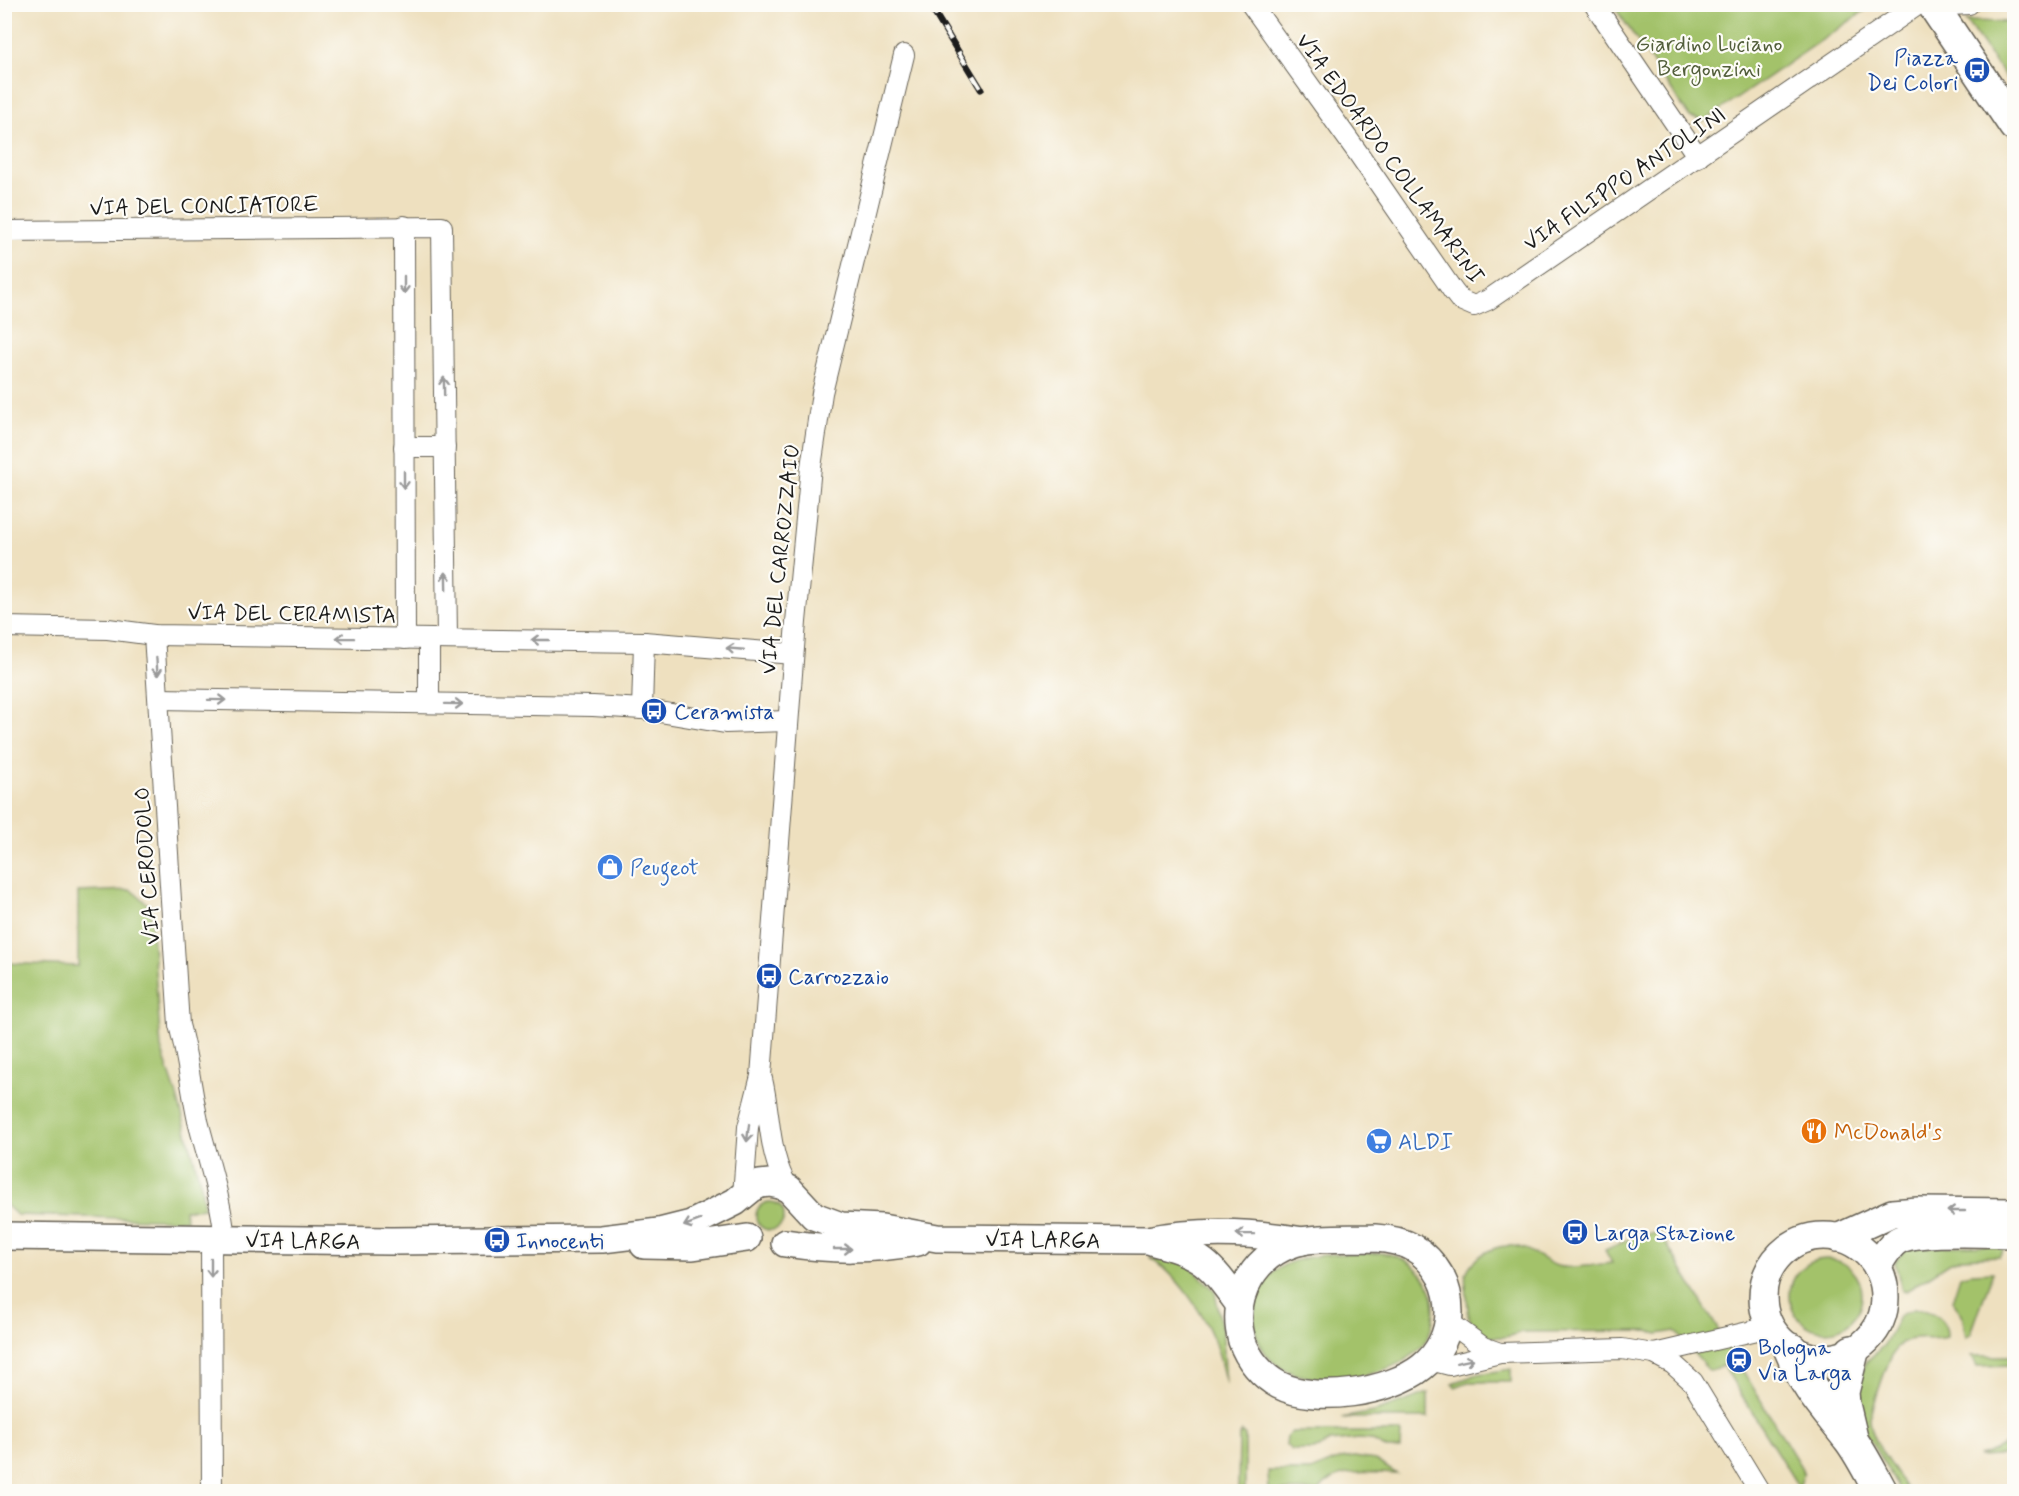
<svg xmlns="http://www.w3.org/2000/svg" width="2019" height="1496" viewBox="0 0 2019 1496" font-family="Mynerve,sans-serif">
<rect width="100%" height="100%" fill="#fdfcf7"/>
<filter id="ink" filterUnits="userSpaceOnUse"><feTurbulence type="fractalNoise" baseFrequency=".0167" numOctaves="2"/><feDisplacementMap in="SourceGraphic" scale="12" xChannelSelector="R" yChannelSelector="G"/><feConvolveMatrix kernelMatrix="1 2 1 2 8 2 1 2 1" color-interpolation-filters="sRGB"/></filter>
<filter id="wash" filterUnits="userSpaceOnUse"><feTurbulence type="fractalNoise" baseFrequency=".008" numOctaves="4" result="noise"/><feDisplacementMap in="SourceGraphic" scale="24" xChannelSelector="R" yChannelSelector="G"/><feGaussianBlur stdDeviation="1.35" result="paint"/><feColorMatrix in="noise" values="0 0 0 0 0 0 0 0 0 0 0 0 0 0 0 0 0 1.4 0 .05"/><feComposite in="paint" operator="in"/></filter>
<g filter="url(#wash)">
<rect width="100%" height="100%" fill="#eee0bf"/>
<g fill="#a3c26a" stroke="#606f43" stroke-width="1.5">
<path d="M1613,5h260l-169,116 -14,-4z"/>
<path d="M1966,21l48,1v67z"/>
<path d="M131,890l19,16 11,142 16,48 24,89 3,23 -19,2 1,10 -169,-5 -12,-11v-241l73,3v-74z"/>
<circle cx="770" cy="1216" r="14"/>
<path d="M1660,1233l144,239 -5,16 -76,-123 -14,6 -34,-40 -17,3 -10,-3 -127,1c-17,8 -43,9 -51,-13 -3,-6 -2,-16 -3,-23 0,-6 -3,-16 -1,-22 5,-16 25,-27 40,-28 20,-2 33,13 51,20 12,4 42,-2 55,-3l-7,-13 33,-15z"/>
<path d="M2007,1245l-8,11 -37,2 -13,5 -44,29 -3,-1 -7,-29 12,-15z"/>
<path d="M1380,1253c19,1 35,11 46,27 14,23 9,57 -12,74 -34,27 -120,39 -148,0 -10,-14 -14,-30 -11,-47 9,-60 80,-52 125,-54z"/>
<path d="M1150,1258l37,5 28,28 8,46 3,47c-4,-16 -7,-31 -13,-46 -11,-27 -38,-66 -63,-80z"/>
<circle cx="1826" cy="1295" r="36"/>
<path d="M1993,1272l-22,61 -5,4 -4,-23 -10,-13 8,-25 11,-3z"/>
<path d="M1914,1309c17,1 34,9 33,28 -14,4 -28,-1 -42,4 -16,5 -29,60 -35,76 -1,22 26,56 38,74h-8l-45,-76 -4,-10 15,-43 18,-17 16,-30z"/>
<path d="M1972,1356h42v9l-37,1z"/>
<path d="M1511,1369v13h-43l-13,5 -2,-4 25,-9z"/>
<path d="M1428,1393v25h-87l33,-6z"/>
<path d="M1242,1432l3,4v55h-7l1,-54z"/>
<path d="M1292,1432h109l-1,17h-13l-16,-9 -12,-1 -29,3 -16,8h-22l-6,-5 1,-9z"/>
<path d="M2014,1441v14l-36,2z"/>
<path d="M1354,1457l21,3 22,14c-28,-1 -59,-8 -78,17h-50l-1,-20h43l29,-12z"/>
</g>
</g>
<g filter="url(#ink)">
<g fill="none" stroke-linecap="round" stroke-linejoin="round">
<defs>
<g id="street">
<path d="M1251,4l107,149 95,138 7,9 14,6 14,-6 431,-296"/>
<path d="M1594,4l104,153"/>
<path d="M1933,6l36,-2"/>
<path d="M404,226l1,413"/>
<path d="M4,231l438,-4 5,412"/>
<path d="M404,447h41"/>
<path d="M4,627l104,2 46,6 490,7 149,12"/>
<path d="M154,635l25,390c9,32 12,64 19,96 10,39 23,77 27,118"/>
<path d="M429,639v64"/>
<path d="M159,699l434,7 49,3 83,14 63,-2"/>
<path d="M642,709l2,-67"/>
<path d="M762,1079c9,37 6,78 27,110"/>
<path d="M743,1196l5,-69 13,-51 35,-454 15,-155 11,-74 82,-338"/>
<path d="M211,1239l1,253"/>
<path d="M1449,1322l34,25 17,6"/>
<path d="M1654,1354l116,-27"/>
<path d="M1430,1360l20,5 50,-12 122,-4 32,5 19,10 20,18 67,110"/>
</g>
<g id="secondary">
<circle cx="1824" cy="1297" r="61"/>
<path d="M4,1236l387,5 211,-2 57,-7 32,-8 44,-22 16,-13 9,-5 10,-1 10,2 9,4 25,27 27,10 41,2 55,10 211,2c52,-10 104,-8 155,1"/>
<path d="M1375,1238c31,2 50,11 66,39 6,11 8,23 8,35 0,21 -10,42 -27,55 -31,25 -107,37 -143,18 -17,-9 -31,-26 -37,-44 -13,-45 14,-90 60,-100 21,-4 51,-2 73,-3z"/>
<path d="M1837,1238l55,-25 26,-2 96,1"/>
<path d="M1154,1242c50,13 55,21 85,62"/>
<path d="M785,1243c47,7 86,7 133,-1"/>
<path d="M644,1245l49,1 54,-8"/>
<path d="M1877,1267c6,-9 11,-20 20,-26 19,-12 92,-7 117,-7"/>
</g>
<path id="primary" d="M1932,4l82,122"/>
<g id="highway">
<path d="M1791,1350c15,38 35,58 59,89 12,16 21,35 31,53"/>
<path d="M1851,1438l-8,-34 -1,-12 10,-40"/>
</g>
</defs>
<use href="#street" stroke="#666155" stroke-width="22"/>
<use href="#secondary" stroke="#666155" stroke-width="30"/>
<use href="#primary" stroke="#666155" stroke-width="33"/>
<use href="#highway" stroke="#666155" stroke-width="36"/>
<use href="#street" stroke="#fff" stroke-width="20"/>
<use href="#secondary" stroke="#fff" stroke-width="27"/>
<use href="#primary" stroke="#fff" stroke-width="30"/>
<use href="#highway" stroke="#fff" stroke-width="33"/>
<defs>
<path id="rail" d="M929,4l52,85"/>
</defs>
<use href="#rail" stroke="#1c1c1c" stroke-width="7"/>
<use href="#rail" stroke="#fdfcf7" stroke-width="4.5" stroke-dasharray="14" stroke-linecap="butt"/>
</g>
<defs><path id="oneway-shaft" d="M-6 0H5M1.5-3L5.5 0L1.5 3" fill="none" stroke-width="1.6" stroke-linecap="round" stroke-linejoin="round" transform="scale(1.5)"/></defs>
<g stroke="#999">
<use href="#oneway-shaft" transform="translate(404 285) rotate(90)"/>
<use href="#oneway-shaft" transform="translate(444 386) rotate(-91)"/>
<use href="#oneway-shaft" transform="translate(404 480) rotate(90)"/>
<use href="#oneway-shaft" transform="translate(446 581) rotate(-91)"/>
<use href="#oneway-shaft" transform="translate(345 638) rotate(-179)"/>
<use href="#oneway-shaft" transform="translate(540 640) rotate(-180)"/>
<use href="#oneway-shaft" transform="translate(735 649) rotate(-175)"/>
<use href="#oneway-shaft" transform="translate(157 667) rotate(86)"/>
<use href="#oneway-shaft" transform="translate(217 700) rotate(1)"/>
<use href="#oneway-shaft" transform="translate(454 704) rotate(1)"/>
<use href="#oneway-shaft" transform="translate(748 1133) rotate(97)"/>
<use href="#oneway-shaft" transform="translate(1956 1211) rotate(-180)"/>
<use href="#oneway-shaft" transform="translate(692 1223) rotate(160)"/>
<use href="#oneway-shaft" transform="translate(1245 1234) rotate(-179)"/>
<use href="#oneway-shaft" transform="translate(843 1249)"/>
<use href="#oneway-shaft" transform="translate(211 1268) rotate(90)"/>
<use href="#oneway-shaft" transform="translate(1465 1361) rotate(-12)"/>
</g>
</g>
<defs>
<symbol id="bus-disc" viewBox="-11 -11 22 22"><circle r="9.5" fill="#1a4fb4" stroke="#fdfcf7"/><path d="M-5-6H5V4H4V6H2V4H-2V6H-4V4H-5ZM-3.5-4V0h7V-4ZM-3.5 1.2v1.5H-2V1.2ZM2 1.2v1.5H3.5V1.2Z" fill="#fff"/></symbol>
<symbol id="shop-disc" viewBox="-11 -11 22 22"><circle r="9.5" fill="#3f7fe0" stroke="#fdfcf7"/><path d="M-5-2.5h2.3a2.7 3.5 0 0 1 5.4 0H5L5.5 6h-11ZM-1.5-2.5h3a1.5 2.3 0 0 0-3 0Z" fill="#fff"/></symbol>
<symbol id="restaurant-disc" viewBox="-11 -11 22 22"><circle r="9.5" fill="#e8710a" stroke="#fdfcf7"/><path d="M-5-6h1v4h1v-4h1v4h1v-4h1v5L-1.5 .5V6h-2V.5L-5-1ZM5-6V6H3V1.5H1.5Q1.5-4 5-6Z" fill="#fff"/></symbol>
<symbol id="supermarket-disc" viewBox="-11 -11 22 22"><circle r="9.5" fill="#3f7fe0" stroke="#fdfcf7"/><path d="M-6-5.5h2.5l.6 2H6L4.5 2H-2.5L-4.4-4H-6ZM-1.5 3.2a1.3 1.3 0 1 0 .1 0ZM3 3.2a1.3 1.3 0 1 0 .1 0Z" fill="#fff"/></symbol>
<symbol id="station-disc" viewBox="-11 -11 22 22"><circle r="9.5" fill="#1a4fb4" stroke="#fdfcf7"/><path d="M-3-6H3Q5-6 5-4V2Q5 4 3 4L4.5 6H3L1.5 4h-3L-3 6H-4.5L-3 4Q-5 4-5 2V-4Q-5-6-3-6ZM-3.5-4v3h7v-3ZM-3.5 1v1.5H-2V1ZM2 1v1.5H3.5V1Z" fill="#fff"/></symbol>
</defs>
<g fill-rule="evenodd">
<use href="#bus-disc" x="1962" y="55" width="30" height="30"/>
<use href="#bus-disc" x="639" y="696" width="30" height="30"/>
<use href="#shop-disc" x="595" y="852" width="30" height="30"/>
<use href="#bus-disc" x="754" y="961" width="30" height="30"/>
<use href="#restaurant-disc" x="1799" y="1116" width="30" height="30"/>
<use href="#supermarket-disc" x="1364" y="1126" width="30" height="30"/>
<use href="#bus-disc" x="1560" y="1217" width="30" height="30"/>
<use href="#bus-disc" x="482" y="1225" width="30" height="30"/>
<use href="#station-disc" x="1724" y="1345" width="30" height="30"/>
</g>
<g text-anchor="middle" stroke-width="4.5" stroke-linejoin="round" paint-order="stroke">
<g font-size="22" fill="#525e3b" stroke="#fdfcf7">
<text x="1709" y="51">Giardino Luciano<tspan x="1709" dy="25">Bergonzini</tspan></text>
</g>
<g font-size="22" fill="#164399" stroke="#fdfcf7" text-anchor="start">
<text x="1958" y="65" text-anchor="end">Piazza<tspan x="1958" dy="25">Dei Colori</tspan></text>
<text x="674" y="719">Ceramista</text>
<text x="788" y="984">Carrozzaio</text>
<text x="1594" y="1240">Larga Stazione</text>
<text x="516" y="1248">Innocenti</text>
<text x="1758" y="1355">Bologna<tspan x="1758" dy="25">Via Larga</tspan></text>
</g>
<g font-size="22" fill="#1c1c1c" stroke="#fdfcf7">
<text transform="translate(1391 158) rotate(54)" y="8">VIA EDOARDO COLLAMARINI</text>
<text transform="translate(1624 178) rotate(-34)" y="8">VIA FILIPPO ANTOLINI</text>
<text transform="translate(204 205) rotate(-1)" y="8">VIA DEL CONCIATORE</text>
<text transform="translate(779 559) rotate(-84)" y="8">VIA DEL CARROZZAIO</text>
<text transform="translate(292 613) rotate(1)" y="8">VIA DEL CERAMISTA</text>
<text transform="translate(146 866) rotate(-94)" y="8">VIA CERODOLO</text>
<text transform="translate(1043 1239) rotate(1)" y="8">VIA LARGA</text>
<text transform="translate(303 1240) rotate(1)" y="8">VIA LARGA</text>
</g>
<g font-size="22" fill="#366cbe" stroke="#fdfcf7" text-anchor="start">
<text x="630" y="875">Peugeot</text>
<text x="1398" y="1149">ALDI</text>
</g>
<g font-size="22" fill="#c56008" stroke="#fdfcf7" text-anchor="start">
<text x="1834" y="1139">McDonald's</text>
</g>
</g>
<rect width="2019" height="1496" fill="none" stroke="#fdfcf7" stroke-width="24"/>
</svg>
